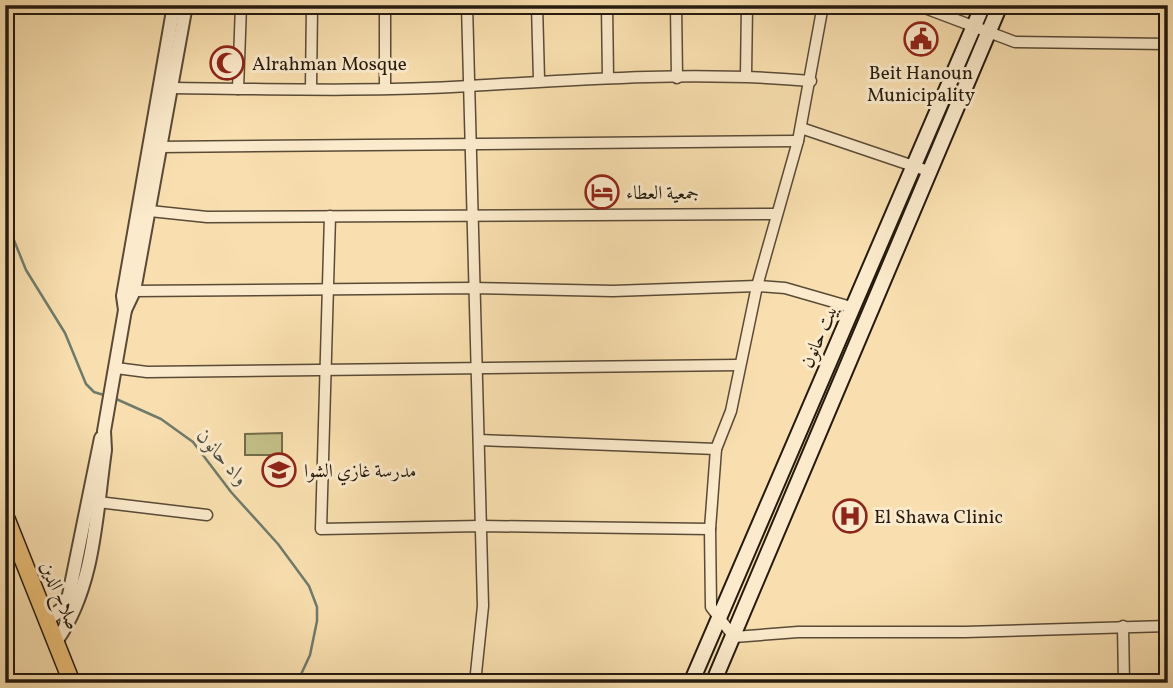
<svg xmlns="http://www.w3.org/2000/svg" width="1173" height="688" viewBox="0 0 1173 688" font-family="Vollkorn,Amiri,serif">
<rect width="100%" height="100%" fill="#f9dfaf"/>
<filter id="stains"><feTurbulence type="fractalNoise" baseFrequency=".00286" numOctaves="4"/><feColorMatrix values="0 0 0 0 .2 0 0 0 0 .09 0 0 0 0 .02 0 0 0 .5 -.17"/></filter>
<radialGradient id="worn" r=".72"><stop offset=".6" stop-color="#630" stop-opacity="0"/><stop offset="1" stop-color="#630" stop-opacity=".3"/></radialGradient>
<path fill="#c3c087" stroke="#746d4b" stroke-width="2" d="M282,433v22h-37v-21z"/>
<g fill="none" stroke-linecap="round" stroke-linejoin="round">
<g stroke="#6d7b6e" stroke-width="2.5">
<path d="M5,218l21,52 39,63 21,51 8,8 13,4"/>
<path d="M114,398l47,21 32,23 38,50 47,52 31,42 8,21v14l-7,34 -13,28"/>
</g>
<defs>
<g id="minor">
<path d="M467,5l16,601 -8,77"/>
<path d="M537,5l2,75"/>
<path d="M607,5l1,73"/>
<path d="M676,5l1,73"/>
<path d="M823,5l-25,136 -41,145 -26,125 -15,38 -6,80 1,78 23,30 64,-5h167l203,-6"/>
<path d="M917,5l98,37 153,2"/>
<path d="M746,75l1,-70"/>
<path d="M172,88c99,1 199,4 298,-2 113,-7 228,-15 341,-5"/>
<path d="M311,88l1,-83"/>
<path d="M385,88v-83"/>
<path d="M238,89l3,-84"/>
<path d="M801,128l130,44"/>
<path d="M159,147l639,-6"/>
<path d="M150,211l57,6 569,-3"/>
<path d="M330,216l-9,313 160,-3 229,3"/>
<path d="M134,291l338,-3 141,3 144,-5 28,2 66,19"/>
<path d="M116,368l31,4 591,-7"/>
<path d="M479,440l237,9"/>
<path d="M98,502l109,13"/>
<path d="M1123,626l1,57"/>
</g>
<g id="tertiary">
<path d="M125,310l9,-19 52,-286"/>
<path d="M48,619l14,-10 7,-14 32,-157"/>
<path d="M57,640c38,-54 39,-127 48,-190l-1,-19 21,-121 -2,-14 51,-291"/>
</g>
<g id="secondary">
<path d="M691,683l292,-678"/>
<path d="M713,683l287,-678"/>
</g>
<path id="trunk" d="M5,515l67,168"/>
</defs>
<use href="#minor" stroke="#594b37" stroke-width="13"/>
<use href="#tertiary" stroke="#594b37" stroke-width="16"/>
<use href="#secondary" stroke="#241a0f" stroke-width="18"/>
<use href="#trunk" stroke="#241a0f" stroke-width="19"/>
<use href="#minor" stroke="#fbeacb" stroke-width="10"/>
<use href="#tertiary" stroke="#fbeacb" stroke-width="12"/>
<use href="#secondary" stroke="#fbeacb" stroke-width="14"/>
<use href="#trunk" stroke="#ecc078" stroke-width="16"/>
</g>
<defs>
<symbol id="civic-ring" viewBox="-11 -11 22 22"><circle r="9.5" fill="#fbeacb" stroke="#8f2418" stroke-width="1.5"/><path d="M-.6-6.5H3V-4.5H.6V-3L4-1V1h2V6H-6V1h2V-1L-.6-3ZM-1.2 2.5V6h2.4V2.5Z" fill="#8f2418"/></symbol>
<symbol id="mosque-ring" viewBox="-11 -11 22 22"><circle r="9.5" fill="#fbeacb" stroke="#8f2418" stroke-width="1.5"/><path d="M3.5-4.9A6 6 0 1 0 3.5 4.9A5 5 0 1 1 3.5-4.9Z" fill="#8f2418"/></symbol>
<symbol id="hotel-ring" viewBox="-11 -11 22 22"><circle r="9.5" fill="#fbeacb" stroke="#8f2418" stroke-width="1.5"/><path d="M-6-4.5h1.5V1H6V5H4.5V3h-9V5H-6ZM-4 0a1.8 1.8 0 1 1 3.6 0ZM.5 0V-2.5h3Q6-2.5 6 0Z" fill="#8f2418"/></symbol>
<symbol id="school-ring" viewBox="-11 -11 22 22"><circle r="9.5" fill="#fbeacb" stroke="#8f2418" stroke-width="1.5"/><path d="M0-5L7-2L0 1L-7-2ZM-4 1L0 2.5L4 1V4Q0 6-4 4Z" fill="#8f2418"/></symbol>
<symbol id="hospital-ring" viewBox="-11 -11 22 22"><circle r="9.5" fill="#fbeacb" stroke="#8f2418" stroke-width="1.5"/><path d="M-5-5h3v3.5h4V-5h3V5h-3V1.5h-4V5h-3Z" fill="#8f2418"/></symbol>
</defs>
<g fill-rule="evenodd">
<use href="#civic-ring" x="902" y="20" width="38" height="38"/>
<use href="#mosque-ring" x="208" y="44" width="38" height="38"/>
<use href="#hotel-ring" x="583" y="173" width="38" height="38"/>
<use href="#school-ring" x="260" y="451" width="38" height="38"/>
<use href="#hospital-ring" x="831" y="497" width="38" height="38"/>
</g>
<g text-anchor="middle" stroke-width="6" stroke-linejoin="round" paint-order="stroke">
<g font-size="19" fill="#241a0f" stroke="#fbeacb" text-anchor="start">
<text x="252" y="70">Alrahman Mosque</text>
<text x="921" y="79" text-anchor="middle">Beit Hanoun<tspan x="921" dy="22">Municipality</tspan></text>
<text x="626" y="199">جمعية العطاء</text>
<text x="304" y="477">مدرسة غازي الشوا</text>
<text x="874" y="523">El Shawa Clinic</text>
</g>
<g font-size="19" fill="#241a0f" stroke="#fbeacb">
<text transform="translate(818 336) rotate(-67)" y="7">بيت حانون</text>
<text transform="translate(61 595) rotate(67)" y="7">صلاح الدين</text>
</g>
<g font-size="21" font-style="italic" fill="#4f5347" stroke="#fbeacb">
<text transform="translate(223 457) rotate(49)" y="7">واد حانون</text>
</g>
</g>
<rect width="1173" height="688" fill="none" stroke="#f9dfaf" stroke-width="28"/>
<rect x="7" y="7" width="1159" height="674" fill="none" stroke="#241a0f" stroke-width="3.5"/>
<rect x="14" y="14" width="1145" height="660" fill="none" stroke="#241a0f" stroke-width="2"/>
<rect width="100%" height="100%" filter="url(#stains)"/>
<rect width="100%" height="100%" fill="url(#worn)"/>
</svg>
